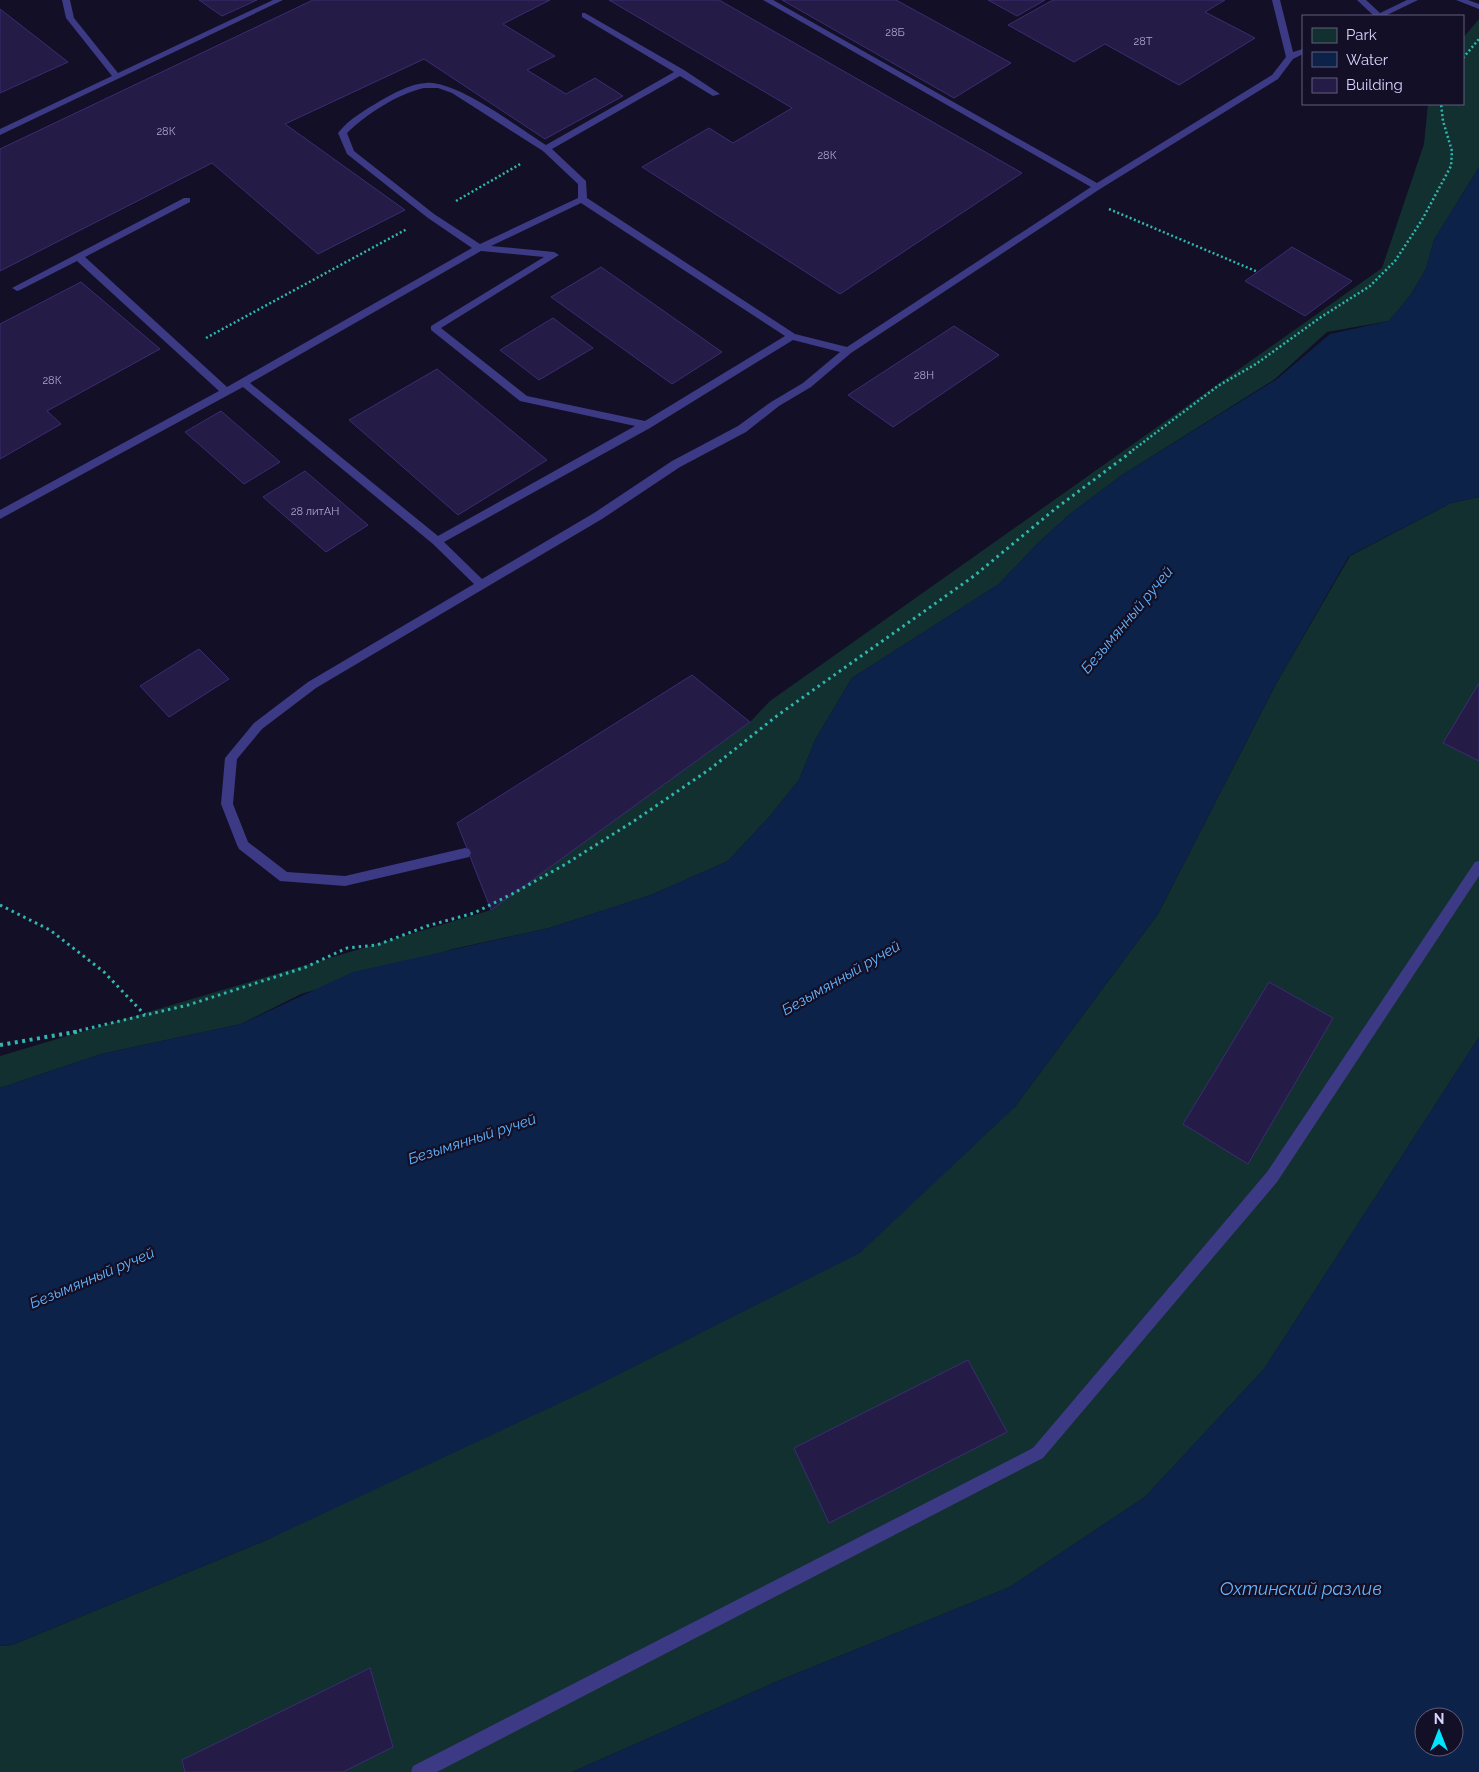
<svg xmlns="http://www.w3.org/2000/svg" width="1479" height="1772" viewBox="0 0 1479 1772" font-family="Raleway,sans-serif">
<rect width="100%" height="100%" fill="#130f26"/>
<g fill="#12302f">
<path d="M1479,19v148l-45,73 -8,29 -16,27 -21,25 -62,11 -52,47 -153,96 -52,39 -32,29 -39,41 -147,94 -37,62 -16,40 -29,36 -42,45 -77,34 -102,33 -96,21 -152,45 -60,30 -140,30 -101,34v-32l491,-146 259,-188 20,-21 612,-433 42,-124 4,-40h35v-66z"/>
<path d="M1479,497v540l-215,332 -119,128 -135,90 -232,94 -206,91h-572v-126l12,-1 257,-106 745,-431 144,-194 119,-232 73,-126 101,-53z"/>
</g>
<g fill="#0c2248" fill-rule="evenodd">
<path d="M1479,167v330l-28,6 -102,53 -72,126 -119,232 -144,194 -154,145 -272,137 -319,149 -257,106 -12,1v-558l101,-34 140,-30 112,-52 196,-44 102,-33 77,-34 42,-45 29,-36 16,-40 37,-62 147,-94 39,-41 32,-29 52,-39 155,-96 53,-45 59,-13 21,-25 16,-27 8,-29z"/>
<path d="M1479,1037v735h-907l206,-91 232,-94 135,-90 119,-128zM1424,1717h30v30h-30z"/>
</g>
<g fill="#241b47" stroke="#3b2d73">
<path d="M199,0h58l-35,16z"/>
<path d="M313,0h237l-47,24 52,32 -28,14 39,24 29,-16 28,18 -78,43 -121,-80 -139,65 120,86 -87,44 -106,-91 -212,108v-122z"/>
<path d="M609,0h110l303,173 -182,121 -198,-127 67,-39 24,15 59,-35z"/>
<path d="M782,0h114l115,63 -57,35z"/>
<path d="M988,0h57l-28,16z"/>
<path d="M1053,0h172l-20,12 50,26 -76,47 -74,-41 -31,18 -66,-37z"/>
<path d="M0,9l68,53 -68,31z"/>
<path d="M1292,247l60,34 -47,35 -60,-35z"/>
<path d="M601,267l121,85 -50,32 -121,-87z"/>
<path d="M81,282l79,67 -113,62 14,13 -61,35v-135z"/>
<path d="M553,318l40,30 -54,32 -39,-30z"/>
<path d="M954,326l45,29 -106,72 -45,-32z"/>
<path d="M437,369l110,91 -89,55 -109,-95z"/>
<path d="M221,411l59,51 -36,22 -59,-52z"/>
<path d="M305,471l63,54 -42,27 -63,-55z"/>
<path d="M199,649l30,30 -60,38 -29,-31z"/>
<path d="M692,675l58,47 -259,188 -34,-87z"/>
<path d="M1479,683v78l-36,-18z"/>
<path d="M1269,982l64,36 -85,146 -65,-40z"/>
<path d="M968,1360l39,72 -178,91 -35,-75z"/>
<path d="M370,1668l23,79 -50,25h-158l-3,-12z"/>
</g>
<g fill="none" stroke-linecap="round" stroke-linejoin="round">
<g stroke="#2fb8b0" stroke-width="2.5" stroke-dasharray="2 2.5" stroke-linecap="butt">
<path d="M1463,58l16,-19"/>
<path d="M456,201l66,-38"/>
<path d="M1109,209l149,63"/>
<path d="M206,338l201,-109"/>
<path d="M1129,453l89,-67 38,-22 65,-47 49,-31 25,-25 27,-41 29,-54 1,-15 -9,-30 -2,-17"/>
</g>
<g stroke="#2fb8b0" stroke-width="3" stroke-dasharray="2.5 4" stroke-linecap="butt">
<path d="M0,905l50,25 54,42 41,43"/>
<path d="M73,1032l115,-27 118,-38 41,-19 30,-3 50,-19 47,-13 38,-19 52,-29 70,-44 76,-52 68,-54 196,-139 81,-67 76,-57"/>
</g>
<path stroke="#2fb8b0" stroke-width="4" stroke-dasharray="3 4.5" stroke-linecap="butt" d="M0,1045l81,-14"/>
<g fill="#3d3a85" fill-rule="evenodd">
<path d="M62,0h8l4,18 44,55 155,-73h10l-283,135v-6l112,-53 -46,-58z"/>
<path d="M763,0h10l324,183 175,-108 14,-18 -14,-57h8l13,52 10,-3v5l-10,5 -15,20 -178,110 -249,164 -40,34 -32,19 -33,26 -66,35 -78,52 -286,169 -54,41 -25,30 -4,45 15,38 39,30 58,4 120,-28 4,1 2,4 -2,4 -4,1 -120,28 -65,-5 -41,-32 -2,-4 -16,-41 4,-46 29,-35 54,-41 166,-98 -41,-40 -190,-157 -243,132v-9l219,-119 -142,-130 -57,29 -3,1 -5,-3 172,-90h6v4l-105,55 142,130 245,-139 -44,-30 -81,-64 -9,-21c11,-14 27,-23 42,-32 14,-8 30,-17 46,-18 30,-3 93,45 120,62l128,-73 -92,-55v-4h3l99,57 36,24 -7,2 -33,-20 -128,73 34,32 1,17 208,136 52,13 244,-160zM424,88h14l14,5 91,58 35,33v14l-98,46 -46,-30 -80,-63 -7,-18c20,-19 50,-39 77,-45zM581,203l204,133 -140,85 -118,-25 -86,-68 118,-73 -5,-3 -63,-6zM481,251l63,6 -113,69v4l89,71 115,25 -197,110 -188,-153zM793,340l47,12 -37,31 -32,19 -33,24 -66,35 -78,52 -112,66 -38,-37 206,-114z"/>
<path d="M1357,0h9l14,13 27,-13h11l-33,16h-11z"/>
<path d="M1456,0h12l11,4v5z"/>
<path d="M1479,861v15l-202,306 -234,276 -606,314h-26l2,-6 620,-318 234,-276 208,-310z"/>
</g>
</g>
<g text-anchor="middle" stroke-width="4.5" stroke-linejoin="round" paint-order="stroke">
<g font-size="11" fill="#aca6d1">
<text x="895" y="36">28Б</text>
<text x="1143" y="45">28Т</text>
<text x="166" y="135">28К</text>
<text x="827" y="159">28К</text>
<text x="924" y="379">28Н</text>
<text x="52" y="384">28К</text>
<text x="315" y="515">28 литАН</text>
</g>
<g font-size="15" font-style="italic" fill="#62b6ff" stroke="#130f26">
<text transform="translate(1127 620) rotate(-50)" y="5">Безымянный ручей</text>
<text transform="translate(841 978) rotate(-30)" y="5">Безымянный ручей</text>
<text transform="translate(472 1139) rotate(-18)" y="5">Безымянный ручей</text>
<text transform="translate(92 1278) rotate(-23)" y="5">Безымянный ручей</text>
</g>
<g font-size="18" font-style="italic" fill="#62b6ff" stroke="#130f26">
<text x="1301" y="1595">Охтинский разлив</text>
</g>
</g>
<rect x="1302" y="15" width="162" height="90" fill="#130f26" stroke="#625e7d"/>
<rect x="1312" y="28" width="25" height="15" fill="#12302f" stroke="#625e7d"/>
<text x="1346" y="40" font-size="15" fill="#d9d4ff">Park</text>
<rect x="1312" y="52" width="25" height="15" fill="#0c2248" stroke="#625e7d"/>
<text x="1346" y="65" font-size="15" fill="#d9d4ff">Water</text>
<rect x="1312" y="78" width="25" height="15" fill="#241b47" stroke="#625e7d"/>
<text x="1346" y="90" font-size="15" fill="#d9d4ff">Building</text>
<g transform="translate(1439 1732)"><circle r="24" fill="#130f26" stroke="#625e7d"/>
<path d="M0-4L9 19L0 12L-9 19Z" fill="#00e5ff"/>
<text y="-8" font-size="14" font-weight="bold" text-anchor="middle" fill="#d9d4ff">N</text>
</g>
</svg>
